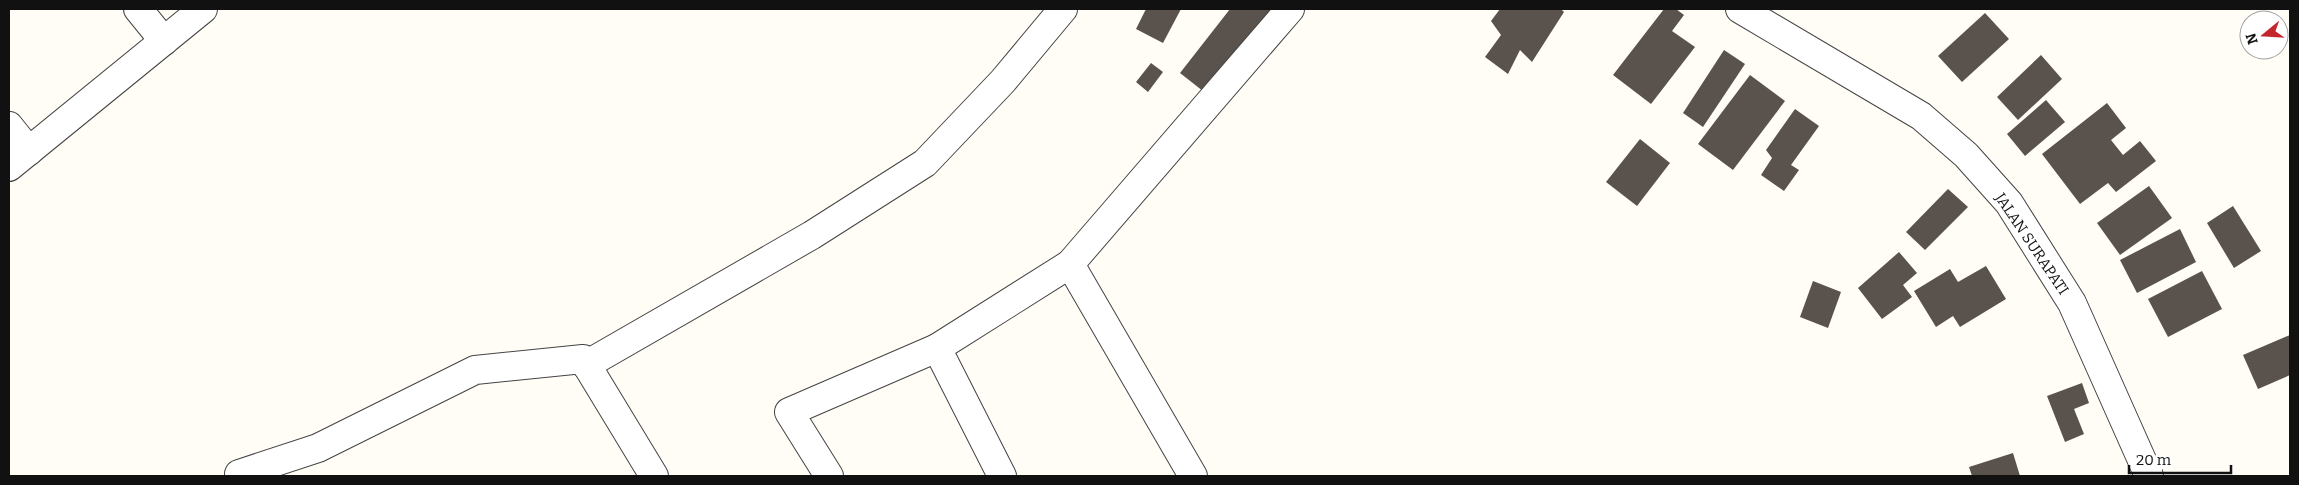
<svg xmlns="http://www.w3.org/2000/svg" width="2299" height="485" viewBox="0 0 2299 485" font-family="Bitter,serif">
<rect width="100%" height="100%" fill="#fffdf5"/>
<g fill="#5a524d">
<path d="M1146,9h35l-18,34 -27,-14z"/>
<path d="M1230,9h44l-66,86 -28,-22z"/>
<path d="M1500,9h61l3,3 -32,50 -12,-12 -12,24 -23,-17 16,-22 -10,-14z"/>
<path d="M1664,9h12l8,6 -12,16 23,16 -44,57 -38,-29z"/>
<path d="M1985,13l24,26 -47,43 -24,-26z"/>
<path d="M1724,50l21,14 -42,63 -20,-14z"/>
<path d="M2041,55l21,24 -44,41 -21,-23z"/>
<path d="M1151,63l12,9 -15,20 -12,-10z"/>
<path d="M1750,75l35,26 -52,69 -35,-26z"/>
<path d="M2046,100l19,22 -40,34 -18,-22z"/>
<path d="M2107,103l19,25 -15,12 12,15 17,-14 16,20 -40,31 -8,-9 -28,21 -38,-50z"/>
<path d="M1795,109l24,17 -28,39 8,5 -15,21 -23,-16 11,-17 -6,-8z"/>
<path d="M1640,139l30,24 -33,43 -31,-24z"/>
<path d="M2149,186l23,32 -52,37 -23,-32z"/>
<path d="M1948,189l20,18 -43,43 -19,-18z"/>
<path d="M2233,206l28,45 -27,17 -27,-45z"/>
<path d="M2180,229l16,33 -59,31 -17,-33z"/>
<path d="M1899,252l18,21 -14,12 9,12 -30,22 -24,-31z"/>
<path d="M1986,266l20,33 -46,28 -7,-11 -17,11 -22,-36 36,-22 8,13z"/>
<path d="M2202,271l20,38 -54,28 -20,-38z"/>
<path d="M1813,281l28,11 -13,36 -28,-11z"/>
<path d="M2290,335v40l-32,14 -15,-34z"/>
<path d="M2082,383l7,20 -15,6 10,25 -19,8 -18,-46z"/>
<path d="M2013,453l7,23h-48l-3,-9z"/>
</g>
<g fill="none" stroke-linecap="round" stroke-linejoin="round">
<defs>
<g id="minor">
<path d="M138,9l26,32"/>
<path d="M9,126l20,25"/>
<path d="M9,167l194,-158"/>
<path d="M586,365l226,-130 113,-72 78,-82 60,-72"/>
<path d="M239,474l79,-26 157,-78 108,-11 71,117"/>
<path d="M829,476l-40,-64 148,-64"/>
<path d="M1002,476l-65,-128 133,-84"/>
<path d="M1193,476l-123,-212 220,-255"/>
</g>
<path id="tertiary" d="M1740,9l181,107 45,39 43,48 63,100 77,173"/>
</defs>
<use href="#minor" stroke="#444" stroke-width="30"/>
<use href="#tertiary" stroke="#444" stroke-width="30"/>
<use href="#minor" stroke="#fff" stroke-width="28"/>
<use href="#tertiary" stroke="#fff" stroke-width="28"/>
</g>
<g text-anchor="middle" stroke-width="5" stroke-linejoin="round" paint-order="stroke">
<g font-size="15" fill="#111" stroke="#fff">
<text transform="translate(2032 244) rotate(56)" y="5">JALAN SURAPATI</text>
</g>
</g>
<rect width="2299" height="485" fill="none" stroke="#111111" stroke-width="20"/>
<g transform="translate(2264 35) rotate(252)"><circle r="24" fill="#ffffff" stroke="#a0a0a0"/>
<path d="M0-4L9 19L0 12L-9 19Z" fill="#c4262e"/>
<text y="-8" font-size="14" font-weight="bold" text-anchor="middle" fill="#111111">N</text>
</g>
<path d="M2129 465v8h102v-8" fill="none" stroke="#111111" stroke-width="2.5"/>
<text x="2136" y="465" font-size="15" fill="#111111" stroke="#ffffff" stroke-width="4" paint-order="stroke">20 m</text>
</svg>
